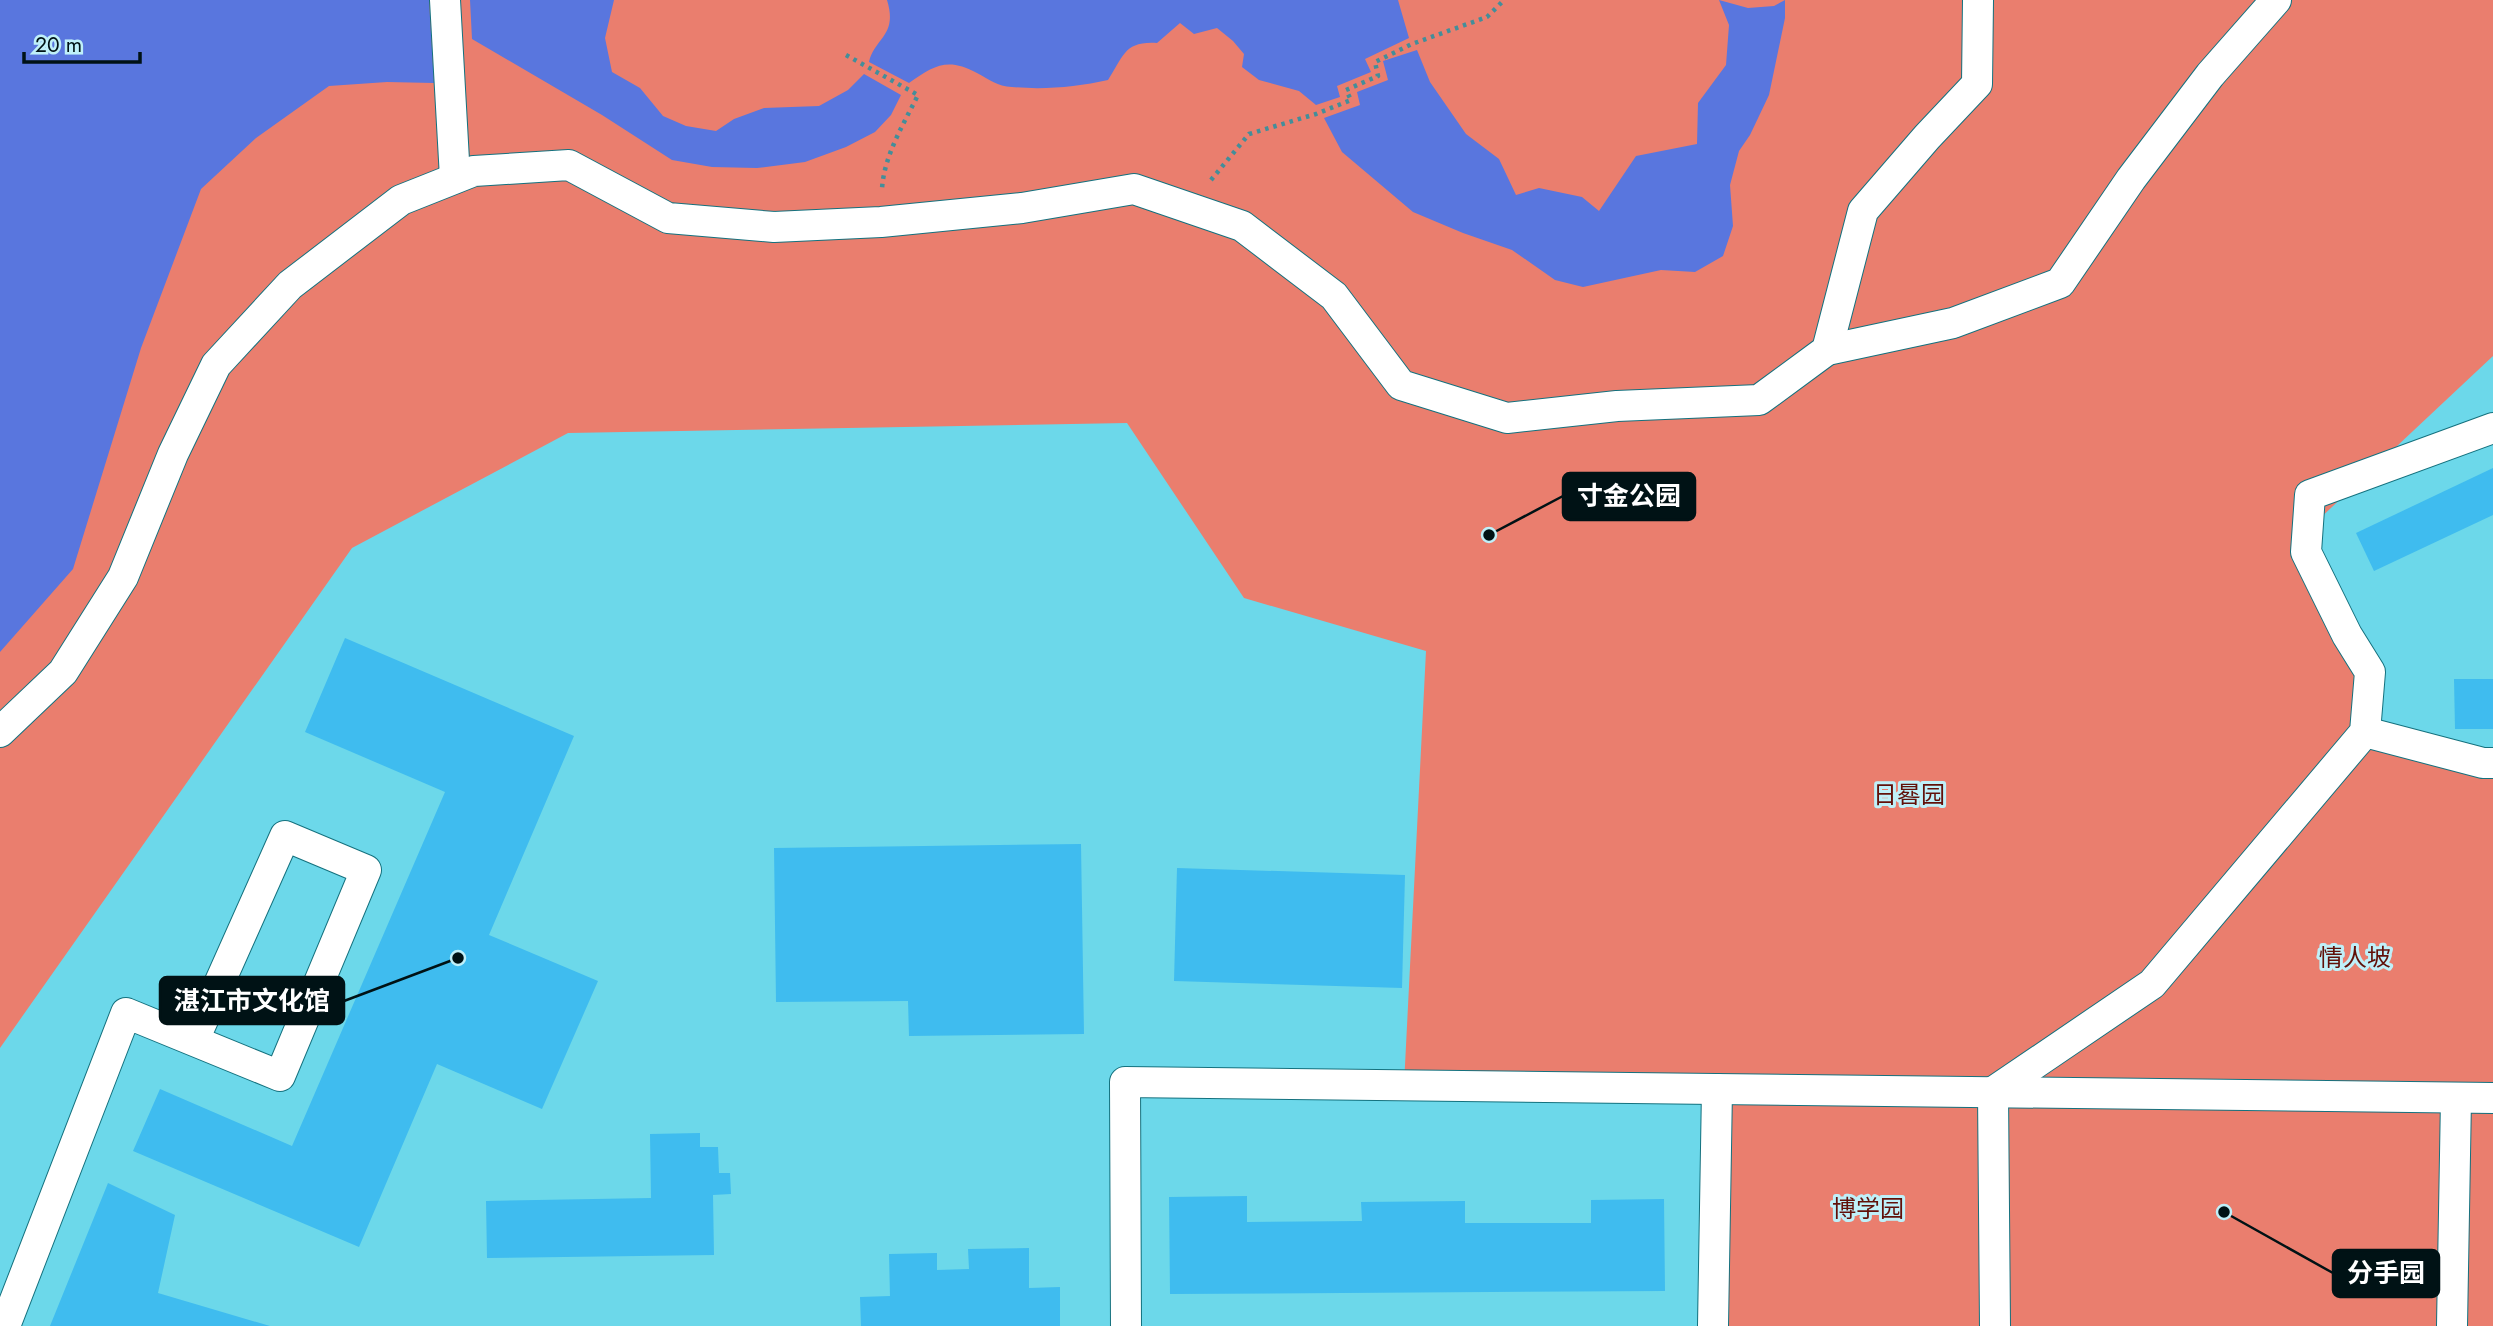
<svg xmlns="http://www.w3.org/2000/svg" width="2493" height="1326" viewBox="0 0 2493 1326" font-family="Jost,'Noto Sans SC',sans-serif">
<rect width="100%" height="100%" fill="#6cd8ea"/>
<path fill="#ea7e6e" d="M0,0h2493v356l-177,166 -8,-2 62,152 -4,59 127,32v563h-780l4,-237 -313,-4 22,-434 -182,-53 -117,-175 -559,10 -216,115 -352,500z"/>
<g fill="#5976de">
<path d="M0,0h429l5,83 -47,-1 -58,4 -73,52 -55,51 -60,159 -68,221 -73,83z"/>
<path d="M470,0h144l-9,38 7,34 28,16 23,28 23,10 30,5 18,-12 30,-11 55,-2 29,-16 16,-16 37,21 -10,20 -16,17 -29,15 -41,15 -48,6 -45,-1 -40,-7 -70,-45 -130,-76z"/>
<path d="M887,0h511l11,38 -44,21 6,13 -34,14 3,11 -24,8 -17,-14 -40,-11 -17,-13 2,-13 -11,-13 -16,-13 -23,6 -14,-11 -23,20c-33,-2 -33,13 -49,37 -31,7 -64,10 -96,7 -15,-1 -22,-7 -35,-14 -29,-16 -43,-8 -68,10l-40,-21c6,-25 29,-26 18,-62z"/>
<path d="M1719,0l29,8 26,-2 11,-6v18l-16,77 -19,40 -11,16 -9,34 3,41 -10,30 -28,16 -34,-2 -78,17 -28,-7 -43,-30 -49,-17 -50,-21 -71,-60 -18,-34 36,-13 -3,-13 31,-12 -5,-19 34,-11 13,32 36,52 33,25 17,36 23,-7 43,9 17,14 37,-55 61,-12 1,-41 28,-38 3,-40z"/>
</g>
<g fill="#3fbcef">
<path d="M2493,468v47l-119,56 -18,-38z"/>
<path d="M345,638l229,98 -85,199 109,46 -56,128 -105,-45 -78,183 -226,-96 27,-62 132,57 153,-354 -140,-60z"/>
<path d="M2454,679h39v50h-38z"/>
<path d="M1081,844l3,190 -175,2 -1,-35 -132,1 -2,-154z"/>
<path d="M1177,868l228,7 -3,113 -228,-7z"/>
<path d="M700,1133v14h18l1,26h11l1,21 -18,1 1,60 -227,3 -1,-57 165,-3 -1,-64z"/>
<path d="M108,1183l67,32 -17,78 112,33h-220z"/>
<path d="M1247,1196v26l115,-1 -1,-19 104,-1v22h126v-23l73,-1 1,92 -495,3 -1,-97z"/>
<path d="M1029,1248v40l31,-1v39h-199l-1,-29 30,-1 -1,-42 48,-1v17l32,-1 -1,-20z"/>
</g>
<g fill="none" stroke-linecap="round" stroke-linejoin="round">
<defs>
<g id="minor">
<path d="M445,0l10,178"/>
<path d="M1827,350l126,-27 107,-40 71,-104 79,-104 66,-75"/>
<path d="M0,732l63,-60 60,-95 50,-123 43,-89 74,-80 111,-85 73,-29 95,-6 99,53 106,9 107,-5 141,-14 112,-19 108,37 92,70 67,89 106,33 110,-12 142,-6 68,-50 36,-139 64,-74 50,-53 1,-84"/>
<path d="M2365,732l118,31h10"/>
<path d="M5,1326l121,-313 154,63 86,-206 -81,-34 -91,204"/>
<path d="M1126,1326l-1,-244 1368,16"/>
<path d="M1713,1326l4,-237"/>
<path d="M1995,1326l-2,-234 159,-108 213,-252 5,-60 -23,-37 -41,-83 4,-57 183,-67"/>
<path d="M2452,1326l4,-228"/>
</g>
</defs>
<use href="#minor" stroke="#14717e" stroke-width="32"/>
<g stroke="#438e9a" stroke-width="4.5" stroke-dasharray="3.5 5" stroke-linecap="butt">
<path d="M846,55l72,40c-15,30 -34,61 -36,94"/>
<path d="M1211,180l38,-46 67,-20 35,-14 -5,-10 32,-14 -3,-14 37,-18 75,-27 17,-17"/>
</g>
<use href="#minor" stroke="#fff" stroke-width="30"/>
</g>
<g text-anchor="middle" stroke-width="6" stroke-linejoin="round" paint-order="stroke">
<g font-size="24" fill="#611009" stroke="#bff0f9">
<text x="1909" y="803">日晷园</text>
<text x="2355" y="966">情人坡</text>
<text x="1868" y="1217">博学园</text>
</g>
</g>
<path fill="none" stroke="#001215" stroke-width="2.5" d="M1489 535L1563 496M458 958L344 1001M2224 1212L2333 1273"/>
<g fill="#001215" stroke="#bff0f9" stroke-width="2.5">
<circle cx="1489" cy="535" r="7"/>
<circle cx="458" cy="958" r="7"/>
<circle cx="2224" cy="1212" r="7"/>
</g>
<g fill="#001215" stroke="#001215" stroke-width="2.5">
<rect x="1563" y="473" width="132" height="47" rx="7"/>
<rect x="160" y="977" width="184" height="47" rx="7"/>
<rect x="2333" y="1250" width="106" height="47" rx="7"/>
</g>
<g font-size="26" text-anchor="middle" font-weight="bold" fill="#fff">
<text x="1629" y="505">寸金公园</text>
<text x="252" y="1010">湛江市文化馆</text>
<text x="2386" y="1282">分手园</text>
</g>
<path d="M24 52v10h116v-10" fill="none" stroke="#001215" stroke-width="3.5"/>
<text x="35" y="52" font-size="21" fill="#001215" stroke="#bff0f9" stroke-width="5" paint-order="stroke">20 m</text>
</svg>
